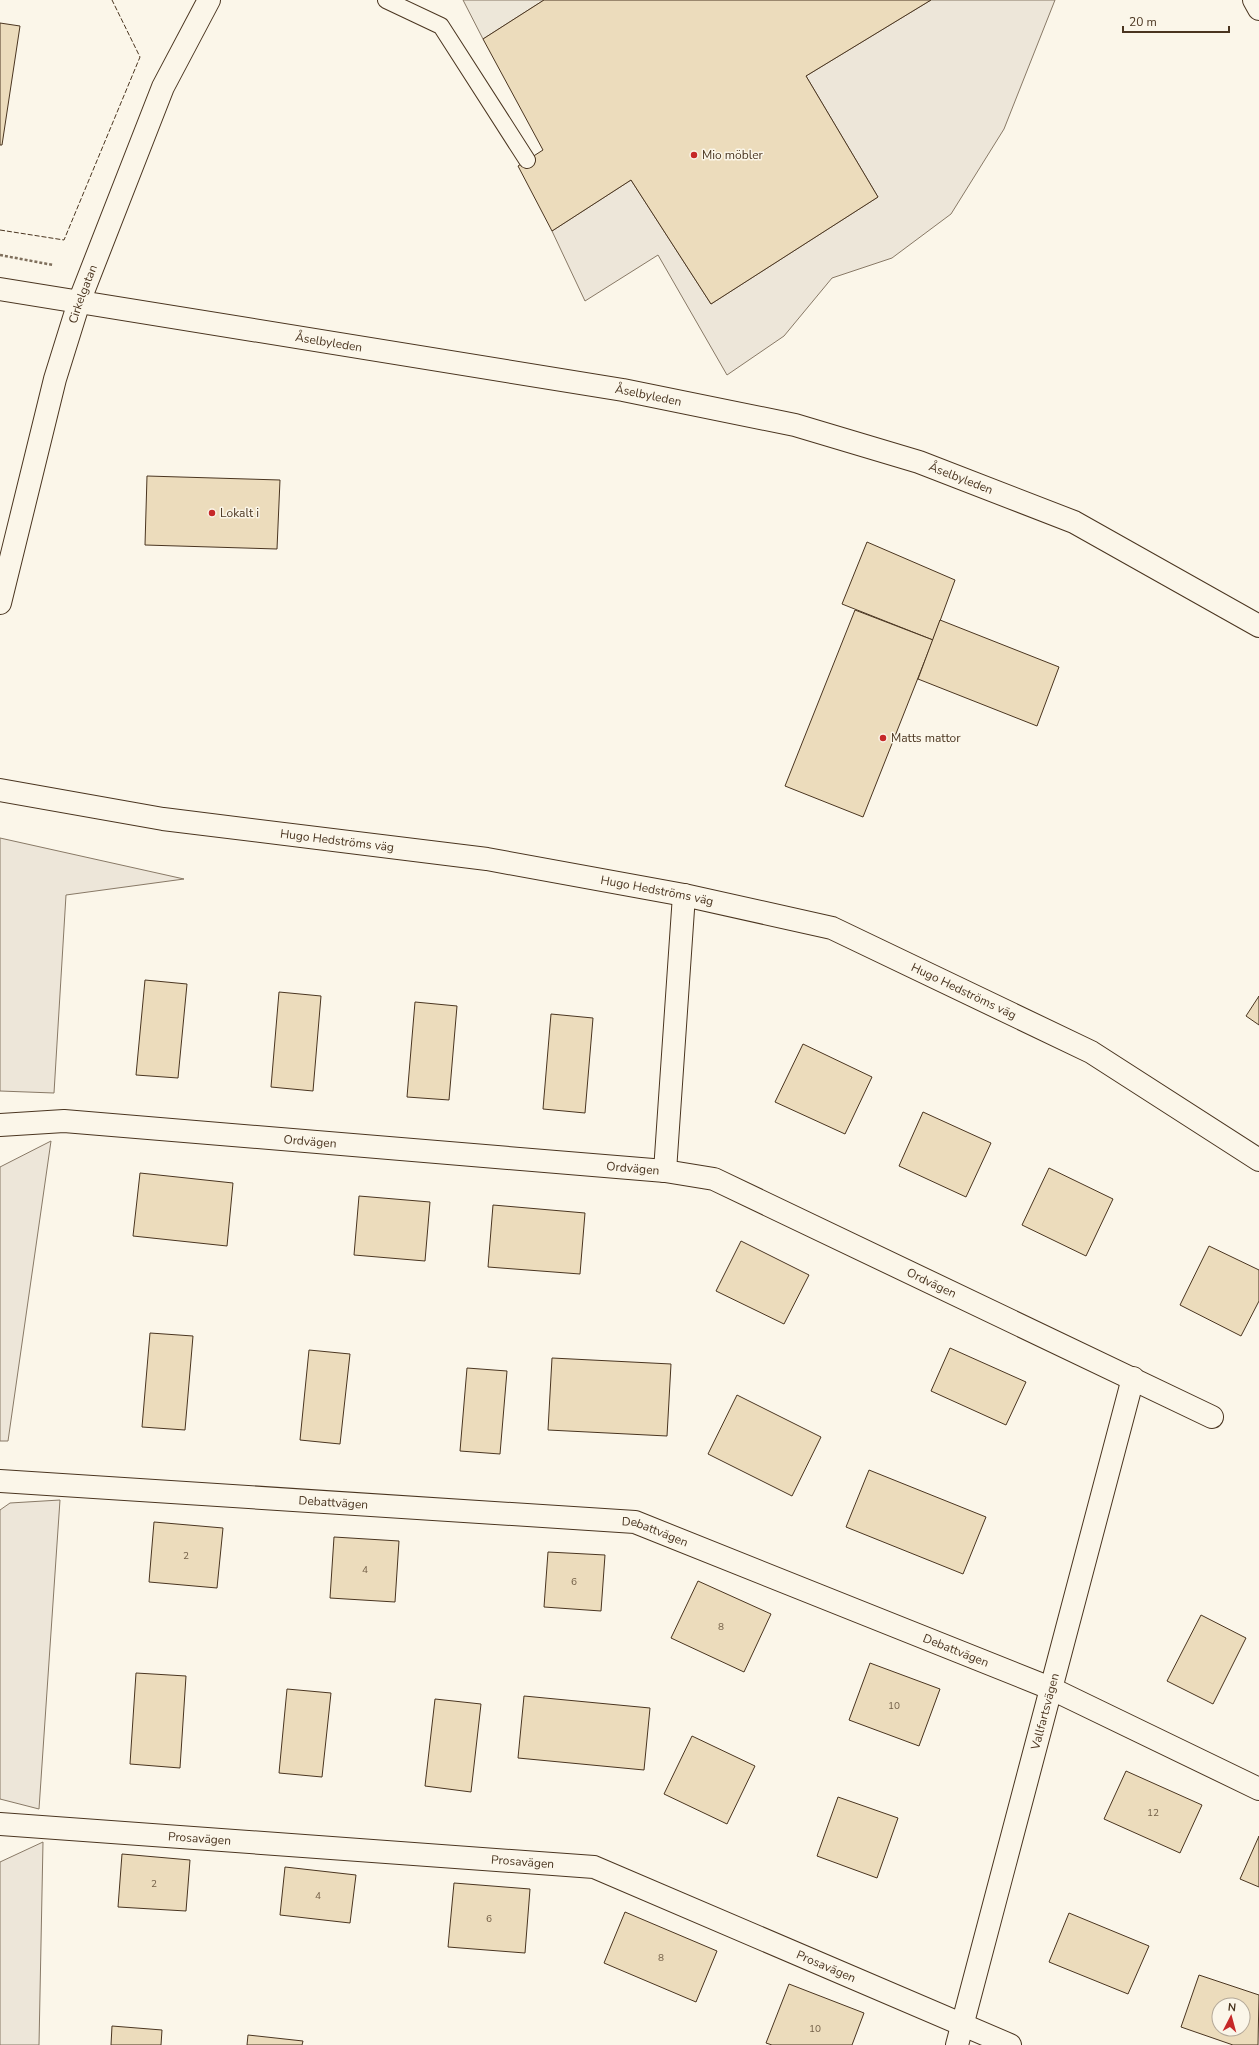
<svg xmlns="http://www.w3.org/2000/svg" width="1259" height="2045" viewBox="0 0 1259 2045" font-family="'Nunito Sans',sans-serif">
<rect width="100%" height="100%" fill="#fbf6e9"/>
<g fill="#ede6d9" stroke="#887966">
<path d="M931,0h124l-51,129 -53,85 -59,44 -60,20 -48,58 -57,39 -69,-120 -73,46 -33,-70 79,-51 80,124 167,-107 -72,-121z"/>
<path d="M0,838l184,41 -118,16 -12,198 -54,-2z"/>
<path d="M51,1141l-43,300h-8v-274z"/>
<path d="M60,1500l-21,309 -39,-10v-289l10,-7z"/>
<path d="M43,1842l-4,203h-39v-183z"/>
</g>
<path fill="#ede7d9" stroke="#887966" d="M463,0h81l-61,39z"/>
<g fill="#ecdcbc" stroke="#4a3520" fill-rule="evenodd">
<path d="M544,0h387l-125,76 72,121 -167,107 -80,-124 -79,51 -34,-65 25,-16 -60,-111z"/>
<path d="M0,23l20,3 -18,119h-2z"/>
<path d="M147,476l133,4 -3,69 -132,-4z"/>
<path d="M867,542l88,38 -22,60 -91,-36z"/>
<path d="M855,610l78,30 -70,177 -78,-31z"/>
<path d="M940,620l119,47 -22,59 -119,-47z"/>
<path d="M145,980l42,4 -9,94 -42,-3z"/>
<path d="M279,992l42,4 -8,95 -42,-4z"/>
<path d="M1259,996v29l-13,-9z"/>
<path d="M415,1002l42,4 -8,94 -42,-3z"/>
<path d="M551,1014l42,4 -8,95 -42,-4z"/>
<path d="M803,1044l69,33 -27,57 -70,-32z"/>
<path d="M923,1112l68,31 -25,54 -67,-31z"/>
<path d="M1049,1168l64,31 -27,57 -64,-31z"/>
<path d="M140,1173l93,10 -6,63 -94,-10z"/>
<path d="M359,1196l71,6 -5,59 -71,-6z"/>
<path d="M493,1205l92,8 -5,61 -92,-7z"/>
<path d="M741,1241l68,34 -25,49 -68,-33z"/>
<path d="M1209,1246l50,24v31l-18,35 -61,-31z"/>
<path d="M150,1333l43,3 -8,94 -43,-3z"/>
<path d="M950,1348l76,34 -20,43 -75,-34z"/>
<path d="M309,1350l41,4 -10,90 -40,-4z"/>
<path d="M552,1358l119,6 -4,72 -119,-6z"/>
<path d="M467,1368l40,3 -7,83 -40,-3z"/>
<path d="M737,1395l84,42 -29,59 -84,-42z"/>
<path d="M869,1470l117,47 -23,57 -117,-47z"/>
<path d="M154,1522l69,6 -6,60 -68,-6z"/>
<path d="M334,1537l65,4 -4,61 -65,-4z"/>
<path d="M548,1552l57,3 -4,56 -57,-4z"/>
<path d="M698,1581l73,33 -27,58 -73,-34z"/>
<path d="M1201,1615l45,23 -33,66 -46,-23z"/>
<path d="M870,1663l70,26 -21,57 -70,-26z"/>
<path d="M136,1673l50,3 -6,92 -50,-4z"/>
<path d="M287,1689l44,4 -9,84 -43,-4z"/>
<path d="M524,1696l126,12 -6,62 -126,-12z"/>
<path d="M435,1699l46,5 -10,88 -46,-6z"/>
<path d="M692,1736l63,30 -28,58 -63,-30z"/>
<path d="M1126,1771l76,34 -22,48 -76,-34z"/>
<path d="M838,1797l60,21 -21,60 -60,-22z"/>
<path d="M1259,1836v51l-19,-8z"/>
<path d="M122,1854l68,6 -4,51 -68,-4z"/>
<path d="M285,1867l71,8 -6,48 -70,-8z"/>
<path d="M454,1883l76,6 -5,64 -77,-6z"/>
<path d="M625,1912l92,39 -21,51 -92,-39z"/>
<path d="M1069,1913l80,33 -21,48 -79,-32z"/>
<path d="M1199,1975l60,20 -1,50h-25l-52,-18zM1219,2005h24v24h-24z"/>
<path d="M789,1984l75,29 -12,32h-80l-6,-2z"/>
<path d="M112,2026l50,4 -1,15h-50z"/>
<path d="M248,2035l55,6 -1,4h-55z"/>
</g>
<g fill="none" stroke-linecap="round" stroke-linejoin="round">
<defs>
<path id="lane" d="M386,0l55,26 86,134"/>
<g id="street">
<path id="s1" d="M0,289l623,101 172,35 124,37 155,60 185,104"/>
<path id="s2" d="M0,603l55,-224 24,-77 84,-215 46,-87"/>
<path id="s3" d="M0,790l163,29 324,40 197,36 148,33 259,124 168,108"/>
<path id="s4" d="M0,1125l64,-4 601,50 49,8 498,238"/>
<path d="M665,1171l19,-276"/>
<path id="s5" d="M0,1481l635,41 415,166 209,101"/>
<path id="s6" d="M0,1824l594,43 416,178"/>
<path id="s7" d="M957,2045l176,-667"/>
</g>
<path id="highway" d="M1254,0l5,9"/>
</defs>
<use href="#lane" stroke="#4a3520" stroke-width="18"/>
<use href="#street" stroke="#4a3520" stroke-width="24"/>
<use href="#highway" stroke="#4a3520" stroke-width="24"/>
<path stroke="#7f6f5c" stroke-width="2.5" stroke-dasharray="3 2" stroke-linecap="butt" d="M0,255l53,10"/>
<use href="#lane" stroke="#fbf6e9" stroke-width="16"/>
<use href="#street" stroke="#fbf6e9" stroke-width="22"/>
<use href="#highway" stroke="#fbf6e9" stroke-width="22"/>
<path stroke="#4a3520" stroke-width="1" stroke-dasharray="5 2" stroke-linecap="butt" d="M0,230l64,10 76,-183 -28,-57"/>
</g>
<g fill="#c62828" stroke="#fbf6e9" stroke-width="1.5">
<circle cx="694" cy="155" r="4"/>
<circle cx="212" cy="513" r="4"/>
<circle cx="883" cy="738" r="4"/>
</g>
<g text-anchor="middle" stroke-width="3" stroke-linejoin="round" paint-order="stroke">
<g font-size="10" fill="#725f47">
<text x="186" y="1559">2</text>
<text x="365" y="1573">4</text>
<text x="574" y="1585">6</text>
<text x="721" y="1630">8</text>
<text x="894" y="1709">10</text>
<text x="1153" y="1816">12</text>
<text x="154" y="1887">2</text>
<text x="318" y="1899">4</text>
<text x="489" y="1922">6</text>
<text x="661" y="1961">8</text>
<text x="815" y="2032">10</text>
</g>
<g font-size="12" fill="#4a3520" stroke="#fbf6e9" text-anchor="start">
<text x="702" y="159">Mio möbler</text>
<text x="220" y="517">Lokalt i</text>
<text x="891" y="742">Matts mattor</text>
</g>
<g font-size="12" fill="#4a3520" stroke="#fbf6e9">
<text dy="4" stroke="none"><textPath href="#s2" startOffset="320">Cirkelgatan</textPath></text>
<text dy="4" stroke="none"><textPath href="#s1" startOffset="333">Åselbyleden</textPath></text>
<text dy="4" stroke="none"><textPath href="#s1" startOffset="657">Åselbyleden</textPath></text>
<text dy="4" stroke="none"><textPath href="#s1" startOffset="981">Åselbyleden</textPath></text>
<text dy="4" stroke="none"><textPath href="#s3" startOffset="341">Hugo Hedströms väg</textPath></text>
<text dy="4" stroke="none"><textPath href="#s3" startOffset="665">Hugo Hedströms väg</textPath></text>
<text dy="4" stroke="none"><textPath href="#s3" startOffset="990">Hugo Hedströms väg</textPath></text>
<text dy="4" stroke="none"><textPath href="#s4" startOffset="311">Ordvägen</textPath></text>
<text dy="4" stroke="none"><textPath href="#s4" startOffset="635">Ordvägen</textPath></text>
<text dy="4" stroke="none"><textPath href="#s4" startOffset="958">Ordvägen</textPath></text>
<text dy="4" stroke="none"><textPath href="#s5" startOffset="334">Debattvägen</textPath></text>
<text dy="4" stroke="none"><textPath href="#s5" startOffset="658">Debattvägen</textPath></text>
<text dy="4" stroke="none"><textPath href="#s5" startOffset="982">Debattvägen</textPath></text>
<text dy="4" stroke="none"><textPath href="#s7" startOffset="345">Vallfartsvägen</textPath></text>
<text dy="4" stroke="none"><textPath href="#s6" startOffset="200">Prosavägen</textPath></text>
<text dy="4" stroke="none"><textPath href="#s6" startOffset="524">Prosavägen</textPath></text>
<text dy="4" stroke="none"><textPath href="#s6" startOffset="848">Prosavägen</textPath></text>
</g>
</g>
<g transform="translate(1231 2017) rotate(6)"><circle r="19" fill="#fbf6e9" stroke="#b4a999"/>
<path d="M0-3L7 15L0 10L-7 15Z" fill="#c62828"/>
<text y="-6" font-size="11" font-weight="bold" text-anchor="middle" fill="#4a3520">N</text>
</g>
<path d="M1123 26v6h106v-6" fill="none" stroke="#4a3520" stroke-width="2"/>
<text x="1129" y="26" font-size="12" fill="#4a3520" stroke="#fbf6e9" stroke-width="3" paint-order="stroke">20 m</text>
</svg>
